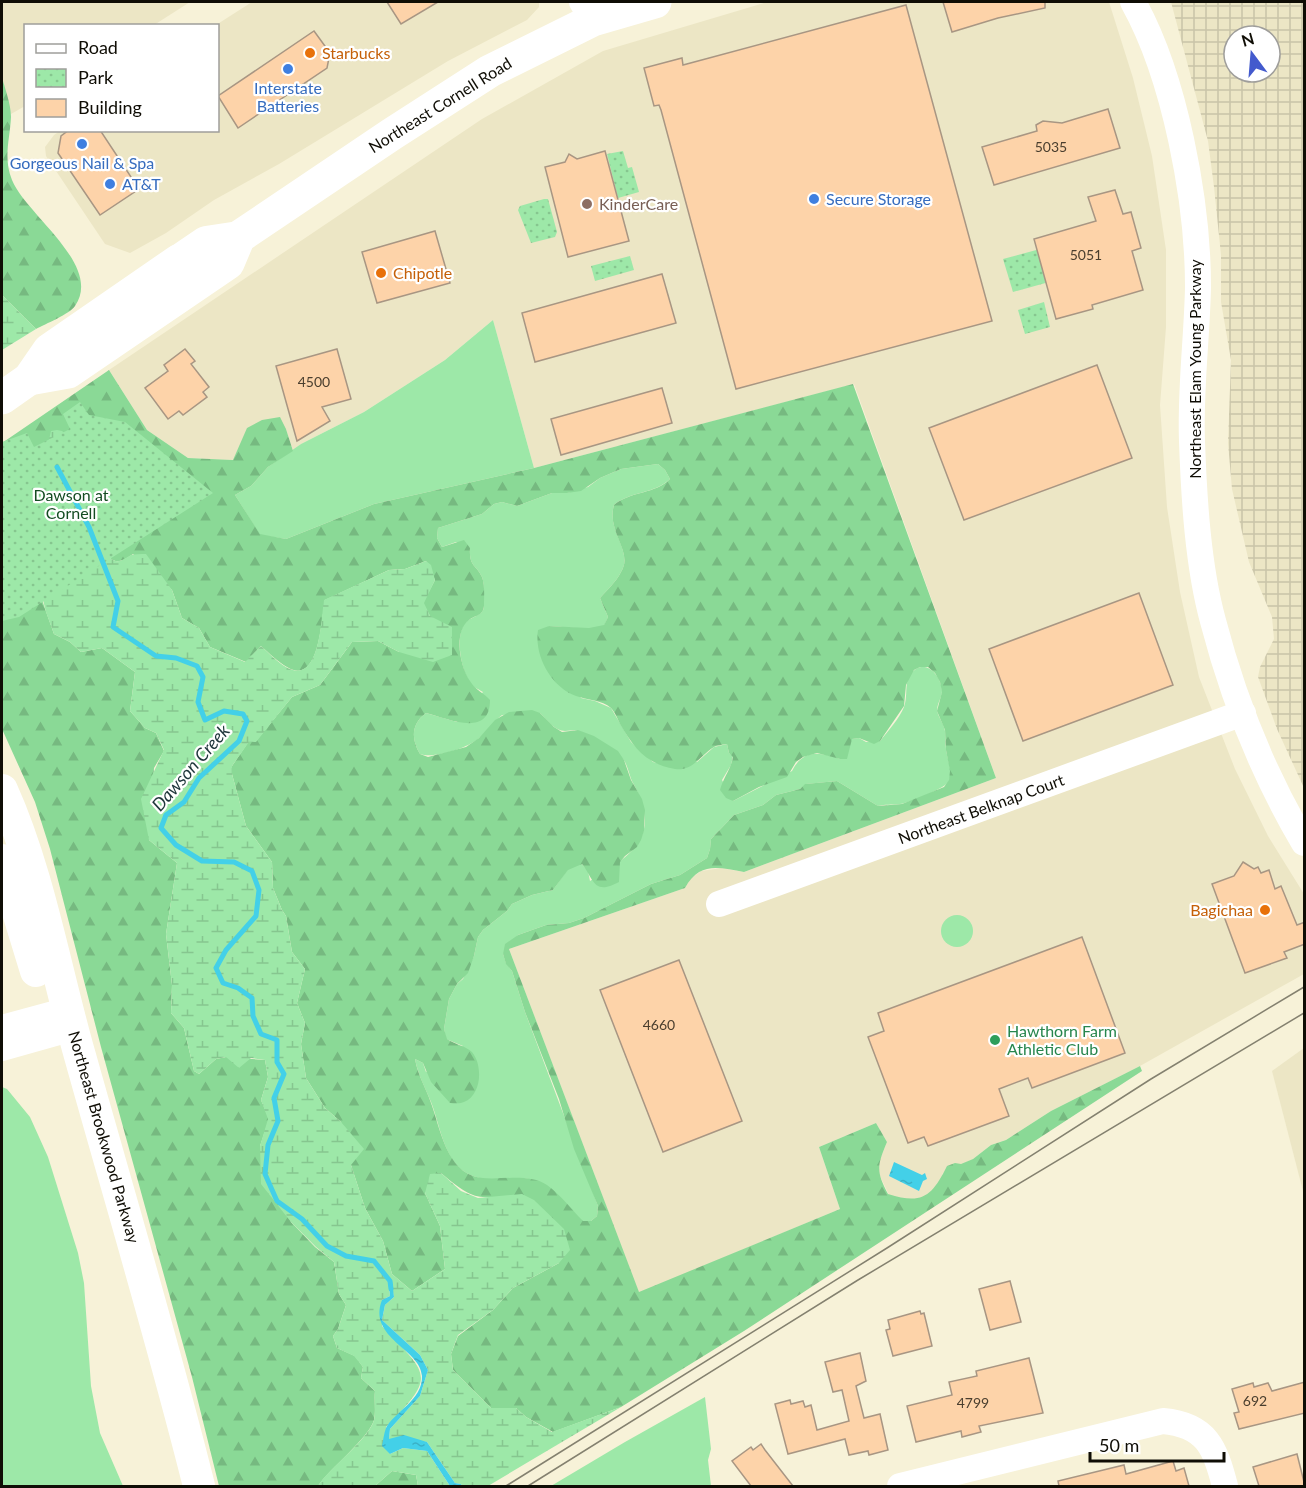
<svg xmlns="http://www.w3.org/2000/svg" width="1306" height="1488" viewBox="0 0 1306 1488" font-family="Lato,sans-serif">
<defs>
<pattern id="industrial-grid" width="8" height="8" patternUnits="userSpaceOnUse" patternTransform="scale(1.5)"><rect width="8" height="8" fill="#ece6c5"/><path d="M0 4h8M4 0v8" fill="none" stroke="#c9c4a8"/></pattern>
<pattern id="forest-firs" width="22" height="20" patternUnits="userSpaceOnUse" patternTransform="scale(1.5)"><rect width="22" height="20" fill="#8ad996"/><path d="M5 1l3.5 6h-7zM16 11l3.5 6h-7z" fill="#76b980"/></pattern>
<pattern id="wetland-marsh" width="20" height="14" patternUnits="userSpaceOnUse" patternTransform="scale(1.5)"><rect width="20" height="14" fill="#9de8a8"/><path d="M1 5h8M5 5V1M11 12h8M15 12V8" fill="none" stroke="#86c68f"/></pattern>
<pattern id="park-dots" width="8" height="8" patternUnits="userSpaceOnUse" patternTransform="scale(1.5)"><rect width="8" height="8" fill="#9de8a8"/><path d="M2 2h.1M6 6h.1" fill="none" stroke="#86c68f" stroke-width="1.8" stroke-linecap="round"/></pattern>
<pattern id="water-ripples" width="26" height="14" patternUnits="userSpaceOnUse" patternTransform="scale(1.5)"><rect width="26" height="14" fill="#43d0e8"/><path d="M2 4q2-2 4 0t4 0M15 11q2-2 4 0t4 0" fill="none" stroke="#3ab1c6"/></pattern>
</defs>
<rect width="100%" height="100%" fill="#f7f2d8"/>
<g fill="#ece6c5">
<path d="M2,2h188l-36,23 -128,1 -1,80 -14,8 -9,-37z"/>
<path d="M252,2h287v5l-12,13 -79,41 -169,103 -65,36 -48,33 -36,20 -25,-9 -59,-88 -1,-9 9,-12 6,-4 158,-1v-104l-2,-1z"/>
<path d="M767,2h342l24,76 19,78 14,94v77l-6,78 7,102 13,85 19,85 36,92 33,67 36,58v80l-164,92 -89,45 -45,29 -15,5 -18,14 -30,14 -3,9 -9,10 -9,6 -16,2 -17,-5 -10,-21 -1,-10 9,-22 -11,-19 -57,24 21,62 -201,84 -130,-344 176,-61 5,-9 11,-8 21,-3 22,4 252,-94 -142,-394 -320,84 -41,-148 -48,40 -81,52 -63,32 -8,7 -7,-22 -52,31 -46,-2 -41,-28 -38,-60 373,-251 121,-68z"/>
<path d="M1304,1048v147l-32,-124z"/>
</g>
<path fill="url(#industrial-grid)" fill-rule="evenodd" d="M1171,2h133v786l-27,-59 -19,-52 2,-10 14,-28 -2,-22 -23,-55 -17,-73 -4,-46 3,-83 -10,-58v-47l-7,-68 -6,-46zM1234,36h36v36h-36z"/>
<g fill="#9de8a8">
<path d="M493,320l41,148 -160,36 -88,35 -26,-4 -25,-40 16,-9 17,-19 33,-23 63,-32 81,-52z"/>
<path d="M658,464l7,6 5,9c-15,15 -40,12 -56,26 -8,26 20,47 7,67 -5,10 -14,18 -21,26l8,19 -4,9 -15,3 -39,-3 -8,4 39,68 14,3 16,7 20,34 22,20 7,2 37,-2 17,-15 13,-3 2,9 4,3 -2,9 -9,15 11,21 59,-30c11,-22 28,-19 48,-12l11,-20 8,-1 7,4 14,-1c8,-10 19,-22 24,-34 5,-13 -2,-29 12,-38 13,-9 26,10 26,22 0,8 -7,14 -4,23 2,5 6,11 7,17 1,6 0,12 1,18 1,10 7,22 3,32 -3,7 -40,22 -49,23 -8,1 -15,0 -22,2l-41,-25 -31,3 -6,5 -24,6 -13,10 -29,10 -23,24 -1,10 -3,9 -27,17 -29,9 -67,34 -15,5 -23,2 -28,10 -15,19 3,9 6,8 13,41 73,194 -1,10 -6,5 -8,1c-19,-20 -36,-45 -66,-44 -13,0 -29,3 -41,-1 -32,-9 -35,-50 -45,-75 -6,-15 -13,-27 -16,-43l8,4 3,9 37,-26 -17,-7 -2,-10 5,-30 8,-15 6,-5 11,-23 4,-19 5,-7 24,-19 5,-7 20,-9 21,-5 15,-21 13,-6 7,8 2,10c42,-26 73,-44 43,-98 -4,-7 -5,-19 -11,-25 -7,-6 -34,-24 -43,-27 -4,-2 -9,0 -14,0 -10,0 -18,-11 -25,-18l-38,2c-9,7 -15,17 -24,24 -11,9 -44,20 -58,15 -9,-15 -9,-30 6,-41l31,9 26,-30c-5,-3 -11,-5 -14,-11 -8,-13 -13,-41 -6,-55 5,-10 22,-9 21,-21 -1,-9 1,-20 -2,-28 -6,-13 -13,-10 -12,-29l-14,-6 -14,5 -5,-9 1,-10 44,-14 12,-10 8,-2 15,4 35,-13h15l21,-6 12,-9 21,-9z"/>
<circle cx="957" cy="931" r="16"/>
<path d="M2,1087l5,2 23,28 18,40 30,96 6,30 7,103 9,47 23,53h-121z"/>
<path d="M705,1397l6,52 -3,11 3,26h-160l74,-44z"/>
</g>
<g fill="url(#forest-firs)" fill-rule="evenodd">
<path d="M2,77c3,12 9,27 9,40 -1,22 -8,41 1,63 15,36 91,85 63,126 -5,8 -30,18 -39,23l-34,-34z"/>
<path d="M109,370l38,60 41,28 45,2 14,-32 15,-8 18,-3 6,12 7,22 -25,16 -17,19 -16,9 25,39 26,5 88,-35 160,-36 319,-84 143,394 -252,94c-25,-4 -44,-11 -59,16l-176,61 130,343 201,-83 -21,-62 57,-24 11,19c-10,24 -11,29 1,52 35,11 44,2 59,-28l8,-3 6,1 12,-5 18,-14 15,-5 45,-29 89,-45 2,5 -398,260 -123,76 -68,25 -27,-15 -10,-9h-25l-38,-38 -2,-16 7,-18 35,-26 20,-22 46,-25 -37,-68c-44,3 -46,8 -81,-22l-16,20 15,33 5,43 -33,22 -20,-17 -9,-33 -18,-33 -14,-43 -10,-43 -16,-14 -19,-30 -5,-34 4,-21 -8,-20 8,-34 -13,-17 -6,-36 -4,-6 -9,-22 -1,-26 -26,-36 -14,-52v-8l17,-25h7l36,-44 28,-12 32,-43 26,-1 21,11 31,-36 -7,-13 12,-23 -9,-19 -21,8 -16,1 -64,30c-4,19 -5,87 -38,67 -9,-5 -18,-14 -26,-21l-15,16 -36,-15 -11,-19 -17,-10 -10,-28 -39,-36c-9,6 -16,11 -24,3l-61,-113 -9,6 -37,-7zM658,464l7,6 5,9c-14,15 -40,12 -56,26 -8,27 20,47 7,67 -5,10 -14,18 -21,26l8,19 -4,8 -15,3 -40,-2 -11,4c-4,26 13,57 38,66 11,4 26,4 35,12 4,4 7,12 9,16 14,24 26,40 55,45 17,3 26,-14 39,-22 3,-2 9,-2 13,-3l2,9 4,4c-2,12 -10,21 -13,33l6,8 7,3 26,-14 28,-10 9,-15 7,-5 14,-4 23,6h7l5,-20 7,-1 15,6 6,-3 24,-35 2,-21 8,-15 6,-3h8l7,6 5,9 2,10 -5,19 8,19 1,20 4,21 -1,9 -5,7 -42,17 -24,2 -41,-25 -32,3 -5,5 -24,6 -13,10 -29,10 -23,24 -1,10 -3,9 -27,17 -29,9 -67,34 -15,5 -23,2 -28,10 -13,9 -2,10 3,10 6,7 13,41 34,87 15,50 24,57 -1,10 -6,5h-8c-11,-11 -23,-27 -36,-36 -18,-12 -44,-5 -64,-7 -36,-3 -42,-48 -52,-75 -5,-15 -13,-27 -16,-44l8,4 8,19 19,21c5,0 10,1 14,-1 18,-7 19,-37 8,-50 -6,-6 -18,-8 -25,-13l-3,-10 5,-30 8,-15 11,-11 6,-17 4,-19 5,-7 24,-19 5,-7 20,-9 21,-5 15,-20 14,-6c12,15 11,32 37,18l1,-20 5,-6 12,-9 4,-7 3,-9 1,-21 -3,-11 -11,-19 -7,-20 -6,-9 -24,-15 -16,-6 -16,2 -8,-5 -14,-14 -8,-3 -23,2 -14,8 -16,18 -13,9 -38,10 -8,-3c-9,-15 -9,-30 6,-41 21,5 64,26 64,-13 -6,-7 -15,-10 -20,-19 -10,-14 -17,-49 -1,-61 6,-5 15,-4 15,-15 0,-8 1,-20 -2,-28 -6,-13 -13,-10 -12,-29l-6,-8 -22,7 -5,-9 1,-10 44,-14 12,-10 8,-2 15,4 35,-13h15l14,-2 19,-13 21,-9z"/>
<path d="M2,487l52,147 16,8 11,10 21,-4 33,24 -5,39 15,17 11,5 8,18 -10,17 -5,72 28,23 -11,71 6,51 -1,28 13,15 10,43 5,3 17,-15 10,-2 39,3 3,17 -7,23 8,19 -9,27 31,76 24,25 19,15 5,32 7,11 -8,24 -5,7 4,12 18,8 8,11 -2,11 14,13c-1,9 1,20 -1,29 -5,18 -45,49 -56,66h-99l-27,-109 -91,-330 -51,-198 -15,-47 -33,-73z"/>
<path d="M392,1471l24,4 2,11h-43z"/>
</g>
<g fill="url(#wetland-marsh)">
<path d="M2,295l34,34 -34,21z"/>
<path d="M57,430l5,1 6,5 41,121c9,8 13,3 22,-2 4,-1 10,-1 15,-1l26,36 10,28 17,10 11,19 35,15 16,-16c8,7 16,16 25,21 34,20 35,-48 38,-67l65,-30 16,-1 21,-8 5,4 4,15 -11,23 6,13 22,11v28l-19,7 -34,-10 -21,-11 -26,1 -32,43 -28,12 -36,45h-7l-17,24v8l14,52 26,36 1,26 9,22 4,6 6,36 13,17 -8,34 8,20 -4,21 5,34 19,30 16,14 23,27 -13,16 14,43 18,33 9,33 20,17 33,-22 -5,-43 -15,-33 5,-19 11,-1 20,18 17,7 44,-4 12,6 30,29 6,21 -11,13 -46,25 -20,22 -35,25 -7,19 2,16 38,38h25l10,9 26,15 69,-25 -133,79h-26l-1,-2 -6,-1 -28,-41 -38,-3 1,-10 30,-33 8,-26 -8,-15 -38,-35 3,-15 9,-8 -3,-15 -2,4 1,10 -8,4v26c46,49 56,49 4,101l4,27 13,-6 24,3 23,35h-32l-2,-11 -24,-4 -17,15h-57c11,-18 51,-47 56,-66 2,-9 0,-20 1,-29l-14,-13 2,-11 -9,-11 -17,-8 -4,-12 5,-7 8,-24 -7,-11 -5,-32 -18,-15 -25,-25 -30,-38 -1,-38 8,-27 -7,-19 7,-23 -3,-17 -14,-2 -12,10 -13,-11 -10,2 -17,15 -5,-3 -10,-43 -13,-15 1,-28 -6,-51 11,-71 -28,-23 -8,-41 23,-49 -8,-17 -11,-5 -15,-17 5,-39 -33,-24 -21,4 -11,-10 -16,-8 -8,-22 -4,-16 6,-152 3,-13z"/>
</g>
<g fill="url(#park-dots)">
<path d="M623,151l5,17 4,-1 7,25 -21,6 -11,-44z"/>
<path d="M544,199h4l9,33 -2,5 -24,6 -13,-33 2,-4z"/>
<path d="M1040,249l9,33 -36,10 -10,-33z"/>
<path d="M630,256l4,14 -39,11 -4,-15z"/>
<path d="M1044,302l6,25 -25,7 -7,-24z"/>
<path d="M80,402l9,13 36,7 88,71 -194,124 -17,4v-179l25,-9 7,14 36,-18 -7,-15z"/>
</g>
<g fill="url(#water-ripples)">
<path d="M894,1162l28,13 3,-2 2,6 -4,2 -4,10 -30,-15z"/>
<path d="M392,1281l2,16 -9,8 -3,15 38,35 8,15 -8,26 -30,33 -1,10 15,-4 23,7 28,41 6,1 1,2h-12l-23,-35 -24,-3 -13,6 -8,-8c1,-5 2,-13 4,-18 7,-15 37,-28 36,-52 -1,-27 -55,-38 -40,-76l8,-4 -1,-11z"/>
</g>
<g fill="none" stroke-linecap="round" stroke-linejoin="round">
<path stroke="#43d0e8" stroke-width="5" d="M57,467l32,60 29,74 -5,26 43,29 20,2 21,8 6,11 -5,25 7,18 19,-9 19,3 4,7 -8,20 -40,37 -15,24 -18,13 -5,13 15,17 26,16 32,1 18,9 7,19 -3,26 -30,34 -10,18 7,15 15,5 14,10 1,18 8,18 16,6v22l7,12 -10,24 4,23 -10,24 -3,29 12,27 25,18 25,27 19,10 28,5 16,20 1,8"/>
</g>
<g fill="#fdd3a9" stroke="#a89683" stroke-width="1.5">
<path d="M387,2h51l-37,22z"/>
<path d="M943,2h102v6l-47,10 -46,14z"/>
<path d="M906,5l86,316 -256,68 -75,-279 -2,-5 -5,1 -10,-38 38,-10 1,7z"/>
<path d="M314,31l16,22 -3,15 -89,60 -20,-32z"/>
<path d="M1108,109l12,39 -126,37 -12,-38 55,-16 -1,-6 7,-4 19,2z"/>
<path d="M69,130h31l39,59 -39,26 -42,-62 3,-17z"/>
<path d="M605,151l24,90 -61,16 -23,-90 20,-5 4,-8 8,5z"/>
<path d="M1115,190l8,24 8,-2 10,36 -9,3 11,39 -51,15 1,4 -37,10 -22,-80 62,-18 -8,-24z"/>
<path d="M435,231l15,52 -73,20 -15,-51z"/>
<path d="M662,274l14,49 -141,39 -13,-49z"/>
<path d="M185,349l10,12 -4,3 18,23 -6,5 4,5 -24,18 -4,-4 -11,8 -23,-31 23,-17 -4,-6z"/>
<path d="M337,349l14,50 -29,8 8,14 -33,20 -21,-75z"/>
<path d="M1097,365l35,93 -168,62 -35,-92z"/>
<path d="M662,388l10,35 -111,32 -10,-36z"/>
<path d="M1139,593l34,92 -150,56 -34,-92z"/>
<path d="M1243,862l11,7 4,-2 3,6 8,-3 6,19 6,-3 16,39 8,-3v22l-21,8 3,6 -42,15 -33,-89 22,-8z"/>
<path d="M1082,937l43,116 -93,35 -4,-10 -29,11 10,27 -81,30 -4,-9 -16,6 -40,-106 16,-6 -6,-18z"/>
<path d="M679,960l63,161 -79,31 -63,-162z"/>
<path d="M1010,1281l11,41 -31,8 -11,-41z"/>
<path d="M920,1311l1,3 3,-1 8,33 -39,10 -7,-26 4,-1 -2,-9z"/>
<path d="M860,1353l6,28 -10,5 8,32 16,-4 8,36 -19,5 -1,-4 -19,4 -4,-16 -57,15 -13,-50 15,-4 1,4 12,-3 2,6 6,-2 6,25 32,-9 -7,-31 -9,2 -8,-30z"/>
<path d="M1029,1358l14,55 -64,13 2,6 -19,5 -1,-6 -45,11 -9,-36 45,-11 -3,-13 28,-6 -1,-5z"/>
<path d="M1305,1382v31l-66,16 -5,-16 5,-1 -7,-23 21,-6 1,4 14,-4 4,8z"/>
<path d="M761,1444l4,6 28,36h-42l-19,-25 19,-14 2,3z"/>
<path d="M1297,1454l8,32h-46l-6,-19z"/>
<path d="M1173,1461l3,10 8,-3 5,18h-130l-1,-5 66,-16 2,9z"/>
</g>
<g fill="none" stroke-linecap="round" stroke-linejoin="round">
<g stroke="#fff" stroke-width="26">
<path d="M582,2l11,18"/>
<path d="M1133,2c42,75 65,199 65,285 -1,51 -8,103 -6,154 2,58 6,125 21,180 20,77 51,154 91,222"/>
<path d="M719,904l524,-191"/>
<path d="M2,1028l66,-18"/>
<path d="M2,1048l71,-20"/>
<path d="M900,1486l263,-65c44,4 52,27 62,65"/>
</g>
<g stroke="#fff" stroke-width="32">
<path d="M178,261l28,-19 33,-5"/>
<path d="M2,790c37,82 53,179 78,266 40,143 83,286 119,430"/>
<path d="M2,860l34,111"/>
</g>
<g stroke="#fff" stroke-width="33">
<path d="M29,379l39,-7 160,-109 11,-26 153,-103 98,-63 103,-51 62,-18"/>
<path d="M2,398l27,-19 20,-29 129,-89"/>
</g>
<g stroke="#84816f" stroke-width="1.5">
<path d="M506,1486l381,-238 264,-169 153,-92"/>
<path d="M528,1486l330,-206 446,-267"/>
</g>
</g>
<g fill="#e8710a" stroke="#fff" stroke-width="2">
<circle cx="310" cy="53" r="6"/>
<circle cx="381" cy="273" r="6"/>
<circle cx="1265" cy="910" r="6"/>
</g>
<g fill="#3f7fe0" stroke="#fff" stroke-width="2">
<circle cx="288" cy="69" r="6"/>
<circle cx="82" cy="144" r="6"/>
<circle cx="110" cy="184" r="6"/>
<circle cx="814" cy="199" r="6"/>
</g>
<circle fill="#8d6e63" stroke="#fff" stroke-width="2" cx="587" cy="204" r="6"/>
<circle fill="#2e9e5b" stroke="#fff" stroke-width="2" cx="995" cy="1040" r="6"/>
<g text-anchor="middle" stroke-width="4.5" stroke-linejoin="round" paint-order="stroke">
<g font-size="14" fill="#4a3e2e">
<text x="1051" y="152">5035</text>
<text x="1086" y="260">5051</text>
<text x="314" y="387">4500</text>
<text x="659" y="1030">4660</text>
<text x="1255" y="1406">692</text>
<text x="973" y="1408">4799</text>
</g>
<g font-size="16" fill="#c56008" stroke="#fff" text-anchor="start">
<text x="322" y="59">Starbucks</text>
<text x="393" y="279">Chipotle</text>
<text x="1253" y="916" text-anchor="end">Bagichaa</text>
</g>
<g font-size="16" fill="#366cbe" stroke="#fff">
<text x="288" y="94">Interstate<tspan x="288" dy="18">Batteries</tspan></text>
<text x="82" y="169">Gorgeous Nail &amp; Spa</text>
<text x="122" y="190" text-anchor="start">AT&amp;T</text>
<text x="826" y="205" text-anchor="start">Secure Storage</text>
</g>
<g font-size="16" fill="#0f0d05" stroke="#fff">
<text transform="translate(440 105) rotate(-32)" y="6">Northeast Cornell Road</text>
<text transform="translate(1195 369) rotate(-90)" y="6">Northeast Elam Young Parkway</text>
<text transform="translate(981 809) rotate(-20)" y="6">Northeast Belknap Court</text>
<text transform="translate(104 1137) rotate(74)" y="6">Northeast Brookwood Parkway</text>
</g>
<g font-size="16" fill="#785e54" stroke="#fff" text-anchor="start">
<text x="599" y="210">KinderCare</text>
</g>
<g font-size="16" fill="#144c22" stroke="#fff">
<text x="71" y="501">Dawson at<tspan x="71" dy="18">Cornell</tspan></text>
</g>
<g font-size="16" fill="#27864d" stroke="#fff" text-anchor="start">
<text x="1007" y="1037">Hawthorn Farm<tspan x="1007" dy="18">Athletic Club</tspan></text>
</g>
<g font-size="18" font-style="italic" fill="#1e353a" stroke="#fff">
<text transform="translate(191 768) rotate(-49)" y="6">Dawson Creek</text>
</g>
</g>
<rect width="1306" height="1488" fill="none" stroke="#0f0d05" stroke-width="6"/>
<rect x="24" y="24" width="195" height="108" fill="#ffffff" stroke="#9f9e9b" stroke-width="1.5"/>
<rect x="36" y="44" width="30" height="9" fill="#ffffff" stroke="#9f9e9b" stroke-width="1.5"/>
<text x="78" y="54" font-size="18" fill="#0f0d05">Road</text>
<rect x="36" y="69" width="30" height="18" fill="url(#park-dots)" stroke="#9f9e9b" stroke-width="1.5"/>
<text x="78" y="84" font-size="18" fill="#0f0d05">Park</text>
<rect x="36" y="99" width="30" height="18" fill="#fdd3a9" stroke="#9f9e9b" stroke-width="1.5"/>
<text x="78" y="114" font-size="18" fill="#0f0d05">Building</text>
<g transform="translate(1252 54) rotate(344)"><circle r="28" fill="#ffffff" stroke="#9f9e9b" stroke-width="1.5"/>
<path d="M0-4.5L10 22L0 15L-10 22Z" fill="#435acd"/>
<text y="-9" font-size="16" font-weight="bold" text-anchor="middle" fill="#0f0d05">N</text>
</g>
<path d="M1090 1452v9h134v-9" fill="none" stroke="#0f0d05" stroke-width="3"/>
<text x="1099" y="1452" font-size="18" fill="#0f0d05" stroke="#ffffff" stroke-width="4.5" paint-order="stroke">50 m</text>
</svg>
